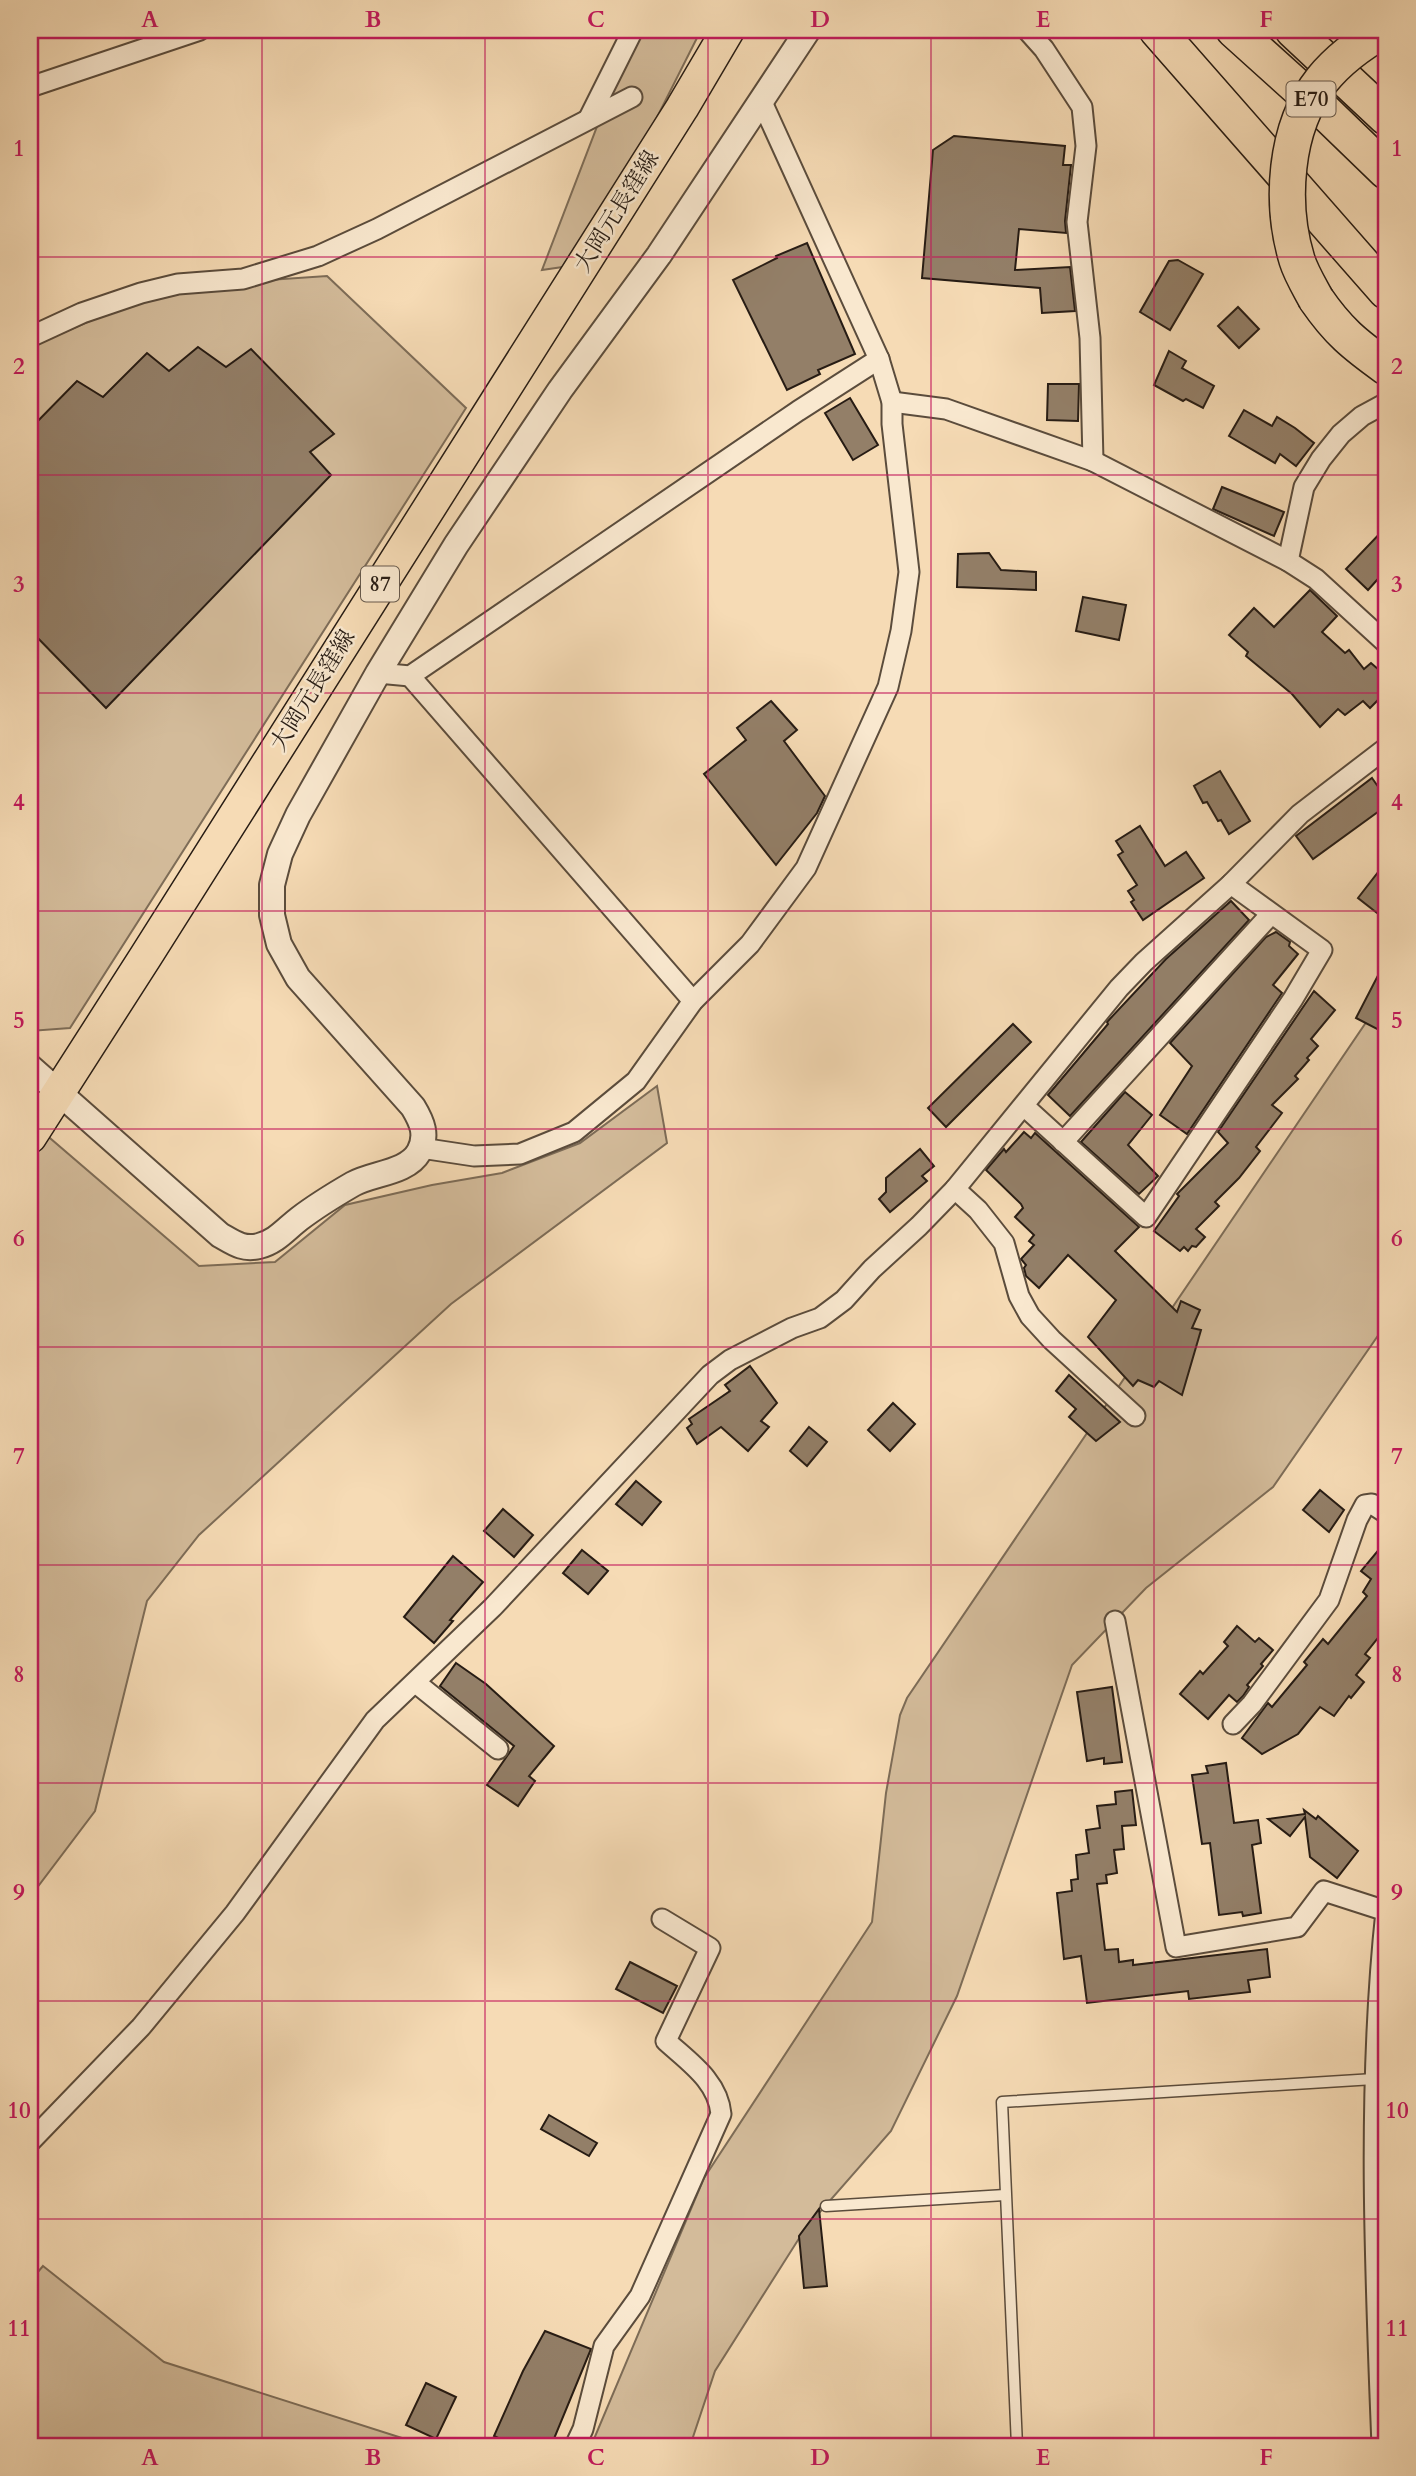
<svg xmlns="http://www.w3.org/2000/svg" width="1416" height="2476" viewBox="0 0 1416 2476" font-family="Cardo,'Noto Serif JP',serif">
<rect width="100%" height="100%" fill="#f6dbb5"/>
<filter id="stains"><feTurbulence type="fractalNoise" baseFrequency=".00286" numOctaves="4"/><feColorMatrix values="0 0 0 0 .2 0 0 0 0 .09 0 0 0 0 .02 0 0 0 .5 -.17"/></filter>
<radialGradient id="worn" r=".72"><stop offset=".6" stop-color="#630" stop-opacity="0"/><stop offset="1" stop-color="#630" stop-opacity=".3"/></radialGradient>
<g fill="#d3bb9a" stroke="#7d6c57" stroke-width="2">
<path d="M638,30h63l-118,234 -41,6 61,-159z"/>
<path d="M327,276l139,132 -396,620 -40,3v-684l138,-60z"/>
<path d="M1386,993v331l-113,163 -127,101 -74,77 -115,331 -66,135 -86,98 -90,142 -25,75h-99l113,-268 168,-256 14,-129 14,-78 7,-17z"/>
<path d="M657,1086l10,57 -216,161 -252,231 -52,66 -52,210 -65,86v-776l169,145 76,-4 70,-57 87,-20 70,-12 78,-30z"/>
<path d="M43,2266l121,96 263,84h-397v-165z"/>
</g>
<g fill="#937f68" stroke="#271c14" stroke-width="2">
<path d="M954,136l111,10 -2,19h8l-6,56 1,12 -47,-4 -4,41 55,-3 5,44 -33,2 -2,-25 -118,-10 11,-128z"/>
<path d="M807,243l48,111 -37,16 2,4 -33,16 -54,-110 44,-22 -1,-2z"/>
<path d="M1178,260l25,14 -33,56 -30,-18 29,-51z"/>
<path d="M1238,307l21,22 -20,19 -21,-22z"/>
<path d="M198,347l28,20 25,-18 83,85 -24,18 21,23 -225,233 -76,-78v-201l47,-48 26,16 44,-44 22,18z"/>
<path d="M1169,351l17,10 -4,7 32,18 -11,22 -17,-9 -3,2 -29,-16z"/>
<path d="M1048,384h31l-1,37 -31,-1z"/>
<path d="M850,398l28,47 -25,15 -28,-47z"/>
<path d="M1244,410l28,16 5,-9 18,11 19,15 -18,23 -16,-12 -5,9 -46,-27z"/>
<path d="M1222,487l62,25 -10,24 -61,-27z"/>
<path d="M1386,527v43l-18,20 -22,-21z"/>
<path d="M989,553l12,17 35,2v18l-79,-3 1,-33z"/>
<path d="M1310,590l27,26 -15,16 23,21 4,-3 15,19 7,-6 15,13v16l-16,16 -7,-7 -18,14 -7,-6 -18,18 -28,-33 -46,-38 2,-4 -19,-17 25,-27 20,19z"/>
<path d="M1083,597l43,8 -7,35 -43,-9z"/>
<path d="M771,701l26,29 -13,11 41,55 -8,17 -41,52 -72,-91 42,-34 -9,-12z"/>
<path d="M1220,771l30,50 -21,13 -8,-14 -3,1 -11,-19 -4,1 -9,-17z"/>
<path d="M1372,778l14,20v8l-73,53 -17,-23z"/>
<path d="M1140,826l25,40 21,-14 18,26 -61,42 -12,-18 3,-2 -6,-9 9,-6 -19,-30 5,-3 -7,-11z"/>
<path d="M1386,862v58l-28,-22z"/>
<path d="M1231,901l18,19 -179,196 -22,-21 60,-71 -1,-2 59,-63z"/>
<path d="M1276,932l14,10 -1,4 9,8 -25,31 9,8 -95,141 -27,-19 32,-49 -22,-23 96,-106z"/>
<path d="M1386,960v57l-7,13 -23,-12z"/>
<path d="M1314,991l21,19 -24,29 7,7 -11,12 2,2 -14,16 3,3 -26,26 10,8 -26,34 4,4 -21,27 -24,24 4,4 -23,23 9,8 -9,10 -4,-1 -4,5 -4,-4 -4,4 -26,-20 25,-35 -2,-2 51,-51 -10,-11z"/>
<path d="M1013,1024l18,18 -85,85 -18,-19z"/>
<path d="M1125,1092l27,23 -24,30 30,31 -19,18 -58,-52z"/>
<path d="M1024,1132l7,6 4,-5 104,94 -24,24 62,61 4,-11 19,9 -8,18 9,2 -19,65 -23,-14 -5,6 -16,-7 -5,6 -45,-49 28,-37 -48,-45 -29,33 -13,-12 -2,-8 2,-3 -5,-6 13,-14 -5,-4 5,-6 -19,-18 8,-9 -2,-4 -35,-34 18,-21 2,3z"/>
<path d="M920,1149l14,17 -12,10 5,5 -37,31 -11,-13 7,-7v-14z"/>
<path d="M750,1366l27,37 -16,18 8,6 -21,24 -27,-24 -24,17 -10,-16 5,-4 -3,-5 41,-28 -5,-6z"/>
<path d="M1069,1375l51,47 -24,19 -27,-24 7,-8 -20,-18z"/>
<path d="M893,1403l22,21 -25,27 -22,-21z"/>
<path d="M809,1427l18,15 -20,24 -17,-15z"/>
<path d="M636,1481l25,21 -19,23 -26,-21z"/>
<path d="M1320,1490l24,20 -15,22 -26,-22z"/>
<path d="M503,1509l30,26 -19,22 -30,-26z"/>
<path d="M1386,1541v87l-21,26 5,4 -14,17 8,7 -13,16 -2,-2 -15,20 -14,-9 -22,27 -36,20 -20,-16 26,-35 4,4 35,-42 -3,-3 19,-23 5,5 39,-48 -4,-4 8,-13 -10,-8z"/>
<path d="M582,1550l26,21 -20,23 -25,-21z"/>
<path d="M453,1556l30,26 -33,38 3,1 -19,22 -30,-26z"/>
<path d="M1237,1626l18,16 4,-4 14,12 -12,14 2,2 -16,19 2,2 -6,9 -6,6 -8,-7 -21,24 -28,-25 20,-23 3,3 25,-28 -4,-4z"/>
<path d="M456,1663l30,21 68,62 -25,30 6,5 -17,25 -31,-21 27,-39 -74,-60z"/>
<path d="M1112,1687l10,75 -18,2v-6l-17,3 -10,-69z"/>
<path d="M1226,1763l8,60 24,-3 3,23 -9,2 9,68 -18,3 -1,-4 -23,3 -9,-72 -8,1 -10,-69 16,-2 -2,-7z"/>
<path d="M1132,1790l4,35 -14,1 2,23 -10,1 3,23 -11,2 1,8 -10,1 8,66 13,-1 1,13 14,-2v5l134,-16 3,28 -22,3 2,12 -61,7 -1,-8 -101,12 -6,-47 -17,3 -7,-66 15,-2 -1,-11 7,-1 -2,-24 13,-2 -3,-23 14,-2 -3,-22 19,-2 -1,-12z"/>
<path d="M1304,1810l12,9 2,-3 40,35 -21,27 -27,-21 -5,-40 -15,19 -22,-17 37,-5z"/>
<path d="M630,1962l47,24 -14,27 -47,-24z"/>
<path d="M549,2115l48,28 -8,13 -48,-27z"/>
<path d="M819,2209l8,77 -23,2 -5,-52z"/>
<path d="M545,2331l46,18 -40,97h-35l-22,-10 29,-65z"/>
<path d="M426,2383l30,14 -20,42 -30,-14z"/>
</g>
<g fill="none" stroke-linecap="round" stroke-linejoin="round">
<defs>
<g id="service">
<path d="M826,2206l179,-11"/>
<path d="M1017,2446l-15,-344 372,-23"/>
</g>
<g id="minor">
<path d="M1027,30l17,19 38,58 4,39 -9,76 13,116 3,123"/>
<path d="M30,87l170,-57"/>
<path d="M589,118l44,-88"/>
<path d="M30,337l52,-24 59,-20 37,-9 65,-5 75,-23 59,-27 255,-132"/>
<path d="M892,402l54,7 147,52 195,100 28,18 70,64"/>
<path d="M1288,561l16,-74 17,-28 20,-25 21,-18 24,-13"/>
<path d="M378,673l32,3 388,-265 81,-52"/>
<path d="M410,676l283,325"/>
<path d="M1024,1106l122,111 147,-218 29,-49 -91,-66"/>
<path d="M1063,1142l208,-228"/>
<path d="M421,1148l53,8 46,-2 54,-22 62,-51 57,-80 57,-57 56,-76 82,-181 13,-56 8,-59 -17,-148v-22l-13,-43 -118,-259"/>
<path d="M955,1189l23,21 26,33 15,53 11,20 22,24 83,76"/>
<path d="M1115,1621l61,326 121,-20 27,-36 62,20c-19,178 -11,357 -4,535"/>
<path d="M416,1683l82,66"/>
<path d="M1233,1724l19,-20 77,-104 28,-80 8,-15 7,-1 14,9"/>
<path d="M30,2142l111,-115 94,-114 140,-193 118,-113 217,-232 20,-15 62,-32 28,-10 24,-18 28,-31 47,-43 36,-37 164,-201 25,-26 87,-78 69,-70 86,-66"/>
<path d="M575,2446l8,-17 21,-83 36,-50 81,-182c-3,-33 -32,-52 -55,-73l44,-93 -48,-29"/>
</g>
<path id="tertiary" d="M30,1067l190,168c14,8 23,15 39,11 17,-4 27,-17 40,-27 17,-13 35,-24 54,-35 20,-11 54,-11 66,-32 9,-17 3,-30 -6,-45l-115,-129 -19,-34 -7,-29v-30l8,-31 18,-39 80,-142 78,-128 104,-155 99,-135 149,-225"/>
<path id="primary" d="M30,1137l116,-181 536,-848 46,-78"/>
<g id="motorway">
<path d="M1157,30l229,261"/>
<path d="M1234,30l91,82 61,59"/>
<path d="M1293,30l93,87"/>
<path d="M1316,299c22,32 38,45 70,68"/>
</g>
</defs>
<use href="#service" stroke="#5b4c3c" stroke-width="13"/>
<use href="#minor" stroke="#5b4c3c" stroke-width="23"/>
<use href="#tertiary" stroke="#5b4c3c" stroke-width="28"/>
<use href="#primary" stroke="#271c14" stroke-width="35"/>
<use href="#motorway" stroke="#271c14" stroke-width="38"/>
<use href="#service" stroke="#f9e8cf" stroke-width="10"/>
<use href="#minor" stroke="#f9e8cf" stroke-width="19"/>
<use href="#tertiary" stroke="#f9e8cf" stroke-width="24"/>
<use href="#primary" stroke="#f6dbb5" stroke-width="32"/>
<use href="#motorway" stroke="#f6dbb5" stroke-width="35"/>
<defs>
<path id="motorway-bridge" d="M1316,299c-7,-13 -15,-26 -19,-39 -17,-56 -13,-132 25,-180 17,-21 39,-37 62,-50"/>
</defs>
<use href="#motorway-bridge" stroke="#271c14" stroke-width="38" stroke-linecap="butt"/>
<use href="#motorway-bridge" stroke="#f6dbb5" stroke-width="35"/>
</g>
<path fill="none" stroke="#c2185b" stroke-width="2" stroke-opacity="0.55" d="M262,30v2416M485,30v2416M708,30v2416M931,30v2416M1154,30v2416M30,257h1356M30,475h1356M30,693h1356M30,911h1356M30,1129h1356M30,1347h1356M30,1565h1356M30,1783h1356M30,2001h1356M30,2219h1356"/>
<g text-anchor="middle" stroke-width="5" stroke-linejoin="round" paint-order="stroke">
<g fill="#f9e8cf" stroke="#66594c" stroke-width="2">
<rect x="1286.5" y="81.5" width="49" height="35" rx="5"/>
<rect x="361" y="566.5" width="38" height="35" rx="5"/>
</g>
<g font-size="21" font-weight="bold" fill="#271c14">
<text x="1311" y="106">E70</text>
<text x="380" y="591">87</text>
</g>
<g font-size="23" fill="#271c14" stroke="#f9e8cf">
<text transform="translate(616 211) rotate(-58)" y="8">大岡元長窪線</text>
<text transform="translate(312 690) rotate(-58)" y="8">大岡元長窪線</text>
</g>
</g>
<rect width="1416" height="2476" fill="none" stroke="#f6dbb5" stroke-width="77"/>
<rect x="38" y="38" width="1340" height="2400" fill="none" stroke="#c2185b" stroke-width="2.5"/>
<g font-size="23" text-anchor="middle" font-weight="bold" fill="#c2185b">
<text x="150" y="27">A</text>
<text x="373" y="27">B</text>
<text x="596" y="27">C</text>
<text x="820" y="27">D</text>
<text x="1043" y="27">E</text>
<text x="1266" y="27">F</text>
<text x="19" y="156">1</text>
<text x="1397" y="156">1</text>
<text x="19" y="374">2</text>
<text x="1397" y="374">2</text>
<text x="19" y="592">3</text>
<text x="1397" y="592">3</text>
<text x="19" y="810">4</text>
<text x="1397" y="810">4</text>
<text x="19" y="1028">5</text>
<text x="1397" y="1028">5</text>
<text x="19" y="1246">6</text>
<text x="1397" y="1246">6</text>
<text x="19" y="1464">7</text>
<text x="1397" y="1464">7</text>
<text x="19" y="1682">8</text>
<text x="1397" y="1682">8</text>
<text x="19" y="1900">9</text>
<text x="1397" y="1900">9</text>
<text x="19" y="2118">10</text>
<text x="1397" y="2118">10</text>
<text x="19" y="2336">11</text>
<text x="1397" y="2336">11</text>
<text x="150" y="2465">A</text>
<text x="373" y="2465">B</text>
<text x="596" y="2465">C</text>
<text x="820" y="2465">D</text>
<text x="1043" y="2465">E</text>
<text x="1266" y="2465">F</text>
</g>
<rect width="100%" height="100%" filter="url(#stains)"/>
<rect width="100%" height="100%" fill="url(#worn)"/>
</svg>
